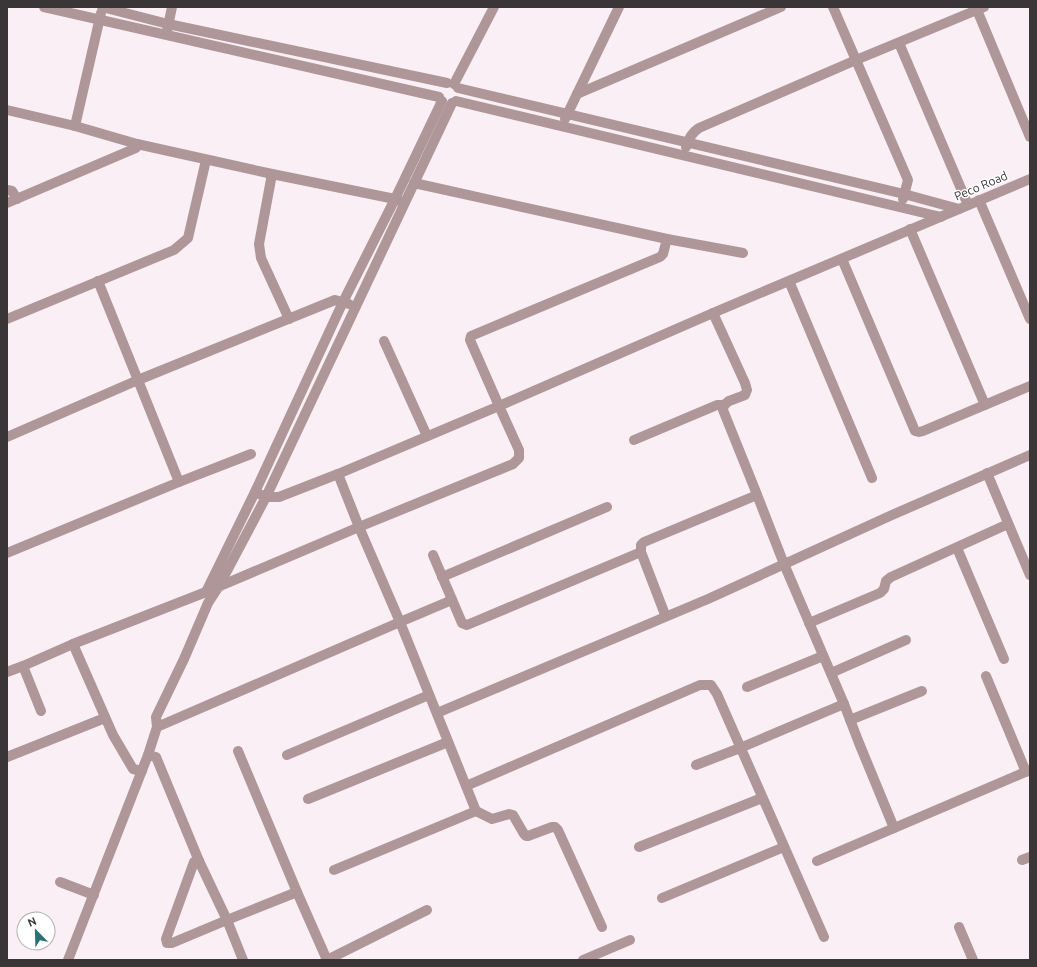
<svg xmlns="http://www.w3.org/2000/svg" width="1037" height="967" viewBox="0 0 1037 967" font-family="Ubuntu,sans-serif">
<rect width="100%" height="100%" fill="#f9eff5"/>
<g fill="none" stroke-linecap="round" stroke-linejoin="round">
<g stroke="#af9698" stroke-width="10">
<path d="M44,7l395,90"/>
<path d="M102,7l66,17 279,59"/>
<path d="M833,7l75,173 -5,19"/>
<path d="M977,10l53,127"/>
<path d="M167,31l5,-24"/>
<path d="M899,43l69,162"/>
<path d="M454,84l40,-77"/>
<path d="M458,88l446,106 55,15"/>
<path d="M577,94l204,-87"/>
<path d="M456,101l485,116"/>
<path d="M7,110l68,16 62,18 135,30 123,25 5,2"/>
<path d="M565,119l54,-112"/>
<path d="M75,126l26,-113"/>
<path d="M686,147c2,-8 7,-15 13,-19l157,-68 128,-53"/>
<path d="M272,174l-13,70 2,14 28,61"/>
<path d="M414,183l253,56 76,14"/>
<path d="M7,190l5,1 5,8"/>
<path d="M979,200l51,119"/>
<path d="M7,203l129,-55 1,-4"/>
<path d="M910,229l75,176"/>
<path d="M667,239l-4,15 -3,3 -189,79 -1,4 29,66 214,-93 317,-134"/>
<path d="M842,259l73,172 4,1 4,-1 107,-45"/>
<path d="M98,281l81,201"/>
<path d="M789,281l83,197"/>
<path d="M7,319l167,-69 14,-12 18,-78"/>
<path d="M384,341l43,95"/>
<path d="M724,405l-1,5 31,77 30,77 60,140 15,39 35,85"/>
<path d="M7,437l131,-57 197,-80 14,4"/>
<path d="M634,440l83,-35h7l5,-4 16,-6 2,-5 -2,-7 -32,-70"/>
<path d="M987,473l43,102"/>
<path d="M957,548l47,111"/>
<path d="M7,553l172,-71 72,-28"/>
<path d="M433,555l29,68 5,2 174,-73"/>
<path d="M442,577l165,-70"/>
<path d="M207,593l-1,-1 49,-100 88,-190 52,-103 47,-98"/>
<path d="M664,612l-23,-60v-7l3,-3 113,-47"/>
<path d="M809,623l71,-30 4,-4 2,-8 5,-4 117,-53"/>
<path d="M73,644l40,91 20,34 9,2"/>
<path d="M7,672l16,-6"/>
<path d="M831,673l75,-33"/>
<path d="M986,676l40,96"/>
<path d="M747,687l76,-31"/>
<path d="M41,711l-18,-45 50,-22 133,-52 153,-65 154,-63 6,-6v-8l-20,-44 -161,68 -59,23h-13l-11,-5"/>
<path d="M437,713l271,-114 184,-84 138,-60"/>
<path d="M850,720l72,-29"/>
<path d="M157,727l243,-105 52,-22"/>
<path d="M238,751l59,141 30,68"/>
<path d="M148,755l8,2 43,104 28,59 16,40"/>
<path d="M287,755l142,-60"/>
<path d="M7,757l98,-39"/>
<path d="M696,765l44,-17 104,-44"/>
<path d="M466,786l234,-101h11l6,9 107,243"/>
<path d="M308,799l140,-57"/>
<path d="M476,811l16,8 17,-5 4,1 11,19 2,2h2l24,-9h3l3,3 44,97"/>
<path d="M639,847l123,-49"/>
<path d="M1022,860l8,-3"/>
<path d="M199,861l-5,1 -28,77 1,4h5l55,-23 70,-28"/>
<path d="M817,861l213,-91"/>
<path d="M334,870l142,-59 -76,-189 -41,-95 -21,-53"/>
<path d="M60,882l34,13"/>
<path d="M662,898l122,-51"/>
<path d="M959,927l14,33"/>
<path d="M68,960l80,-205 9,-28 -1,-10 28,-58 24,-56 11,-17 47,-89 186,-394"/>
<path d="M327,960l100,-50"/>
<path d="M583,960l47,-20"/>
</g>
</g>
<g text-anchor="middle" stroke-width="3" stroke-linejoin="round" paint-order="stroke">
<g font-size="12" fill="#3a3638" stroke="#fff">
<text transform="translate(981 186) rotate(-23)" y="4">Peco Road</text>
</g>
</g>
<rect width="1037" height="967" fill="none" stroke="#3a3638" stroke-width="16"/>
<g transform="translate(36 931) rotate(337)"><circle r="19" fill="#ffffff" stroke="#b0afaf"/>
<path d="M0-3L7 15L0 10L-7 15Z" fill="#277272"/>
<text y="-6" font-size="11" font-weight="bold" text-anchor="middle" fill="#3a3638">N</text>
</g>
</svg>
